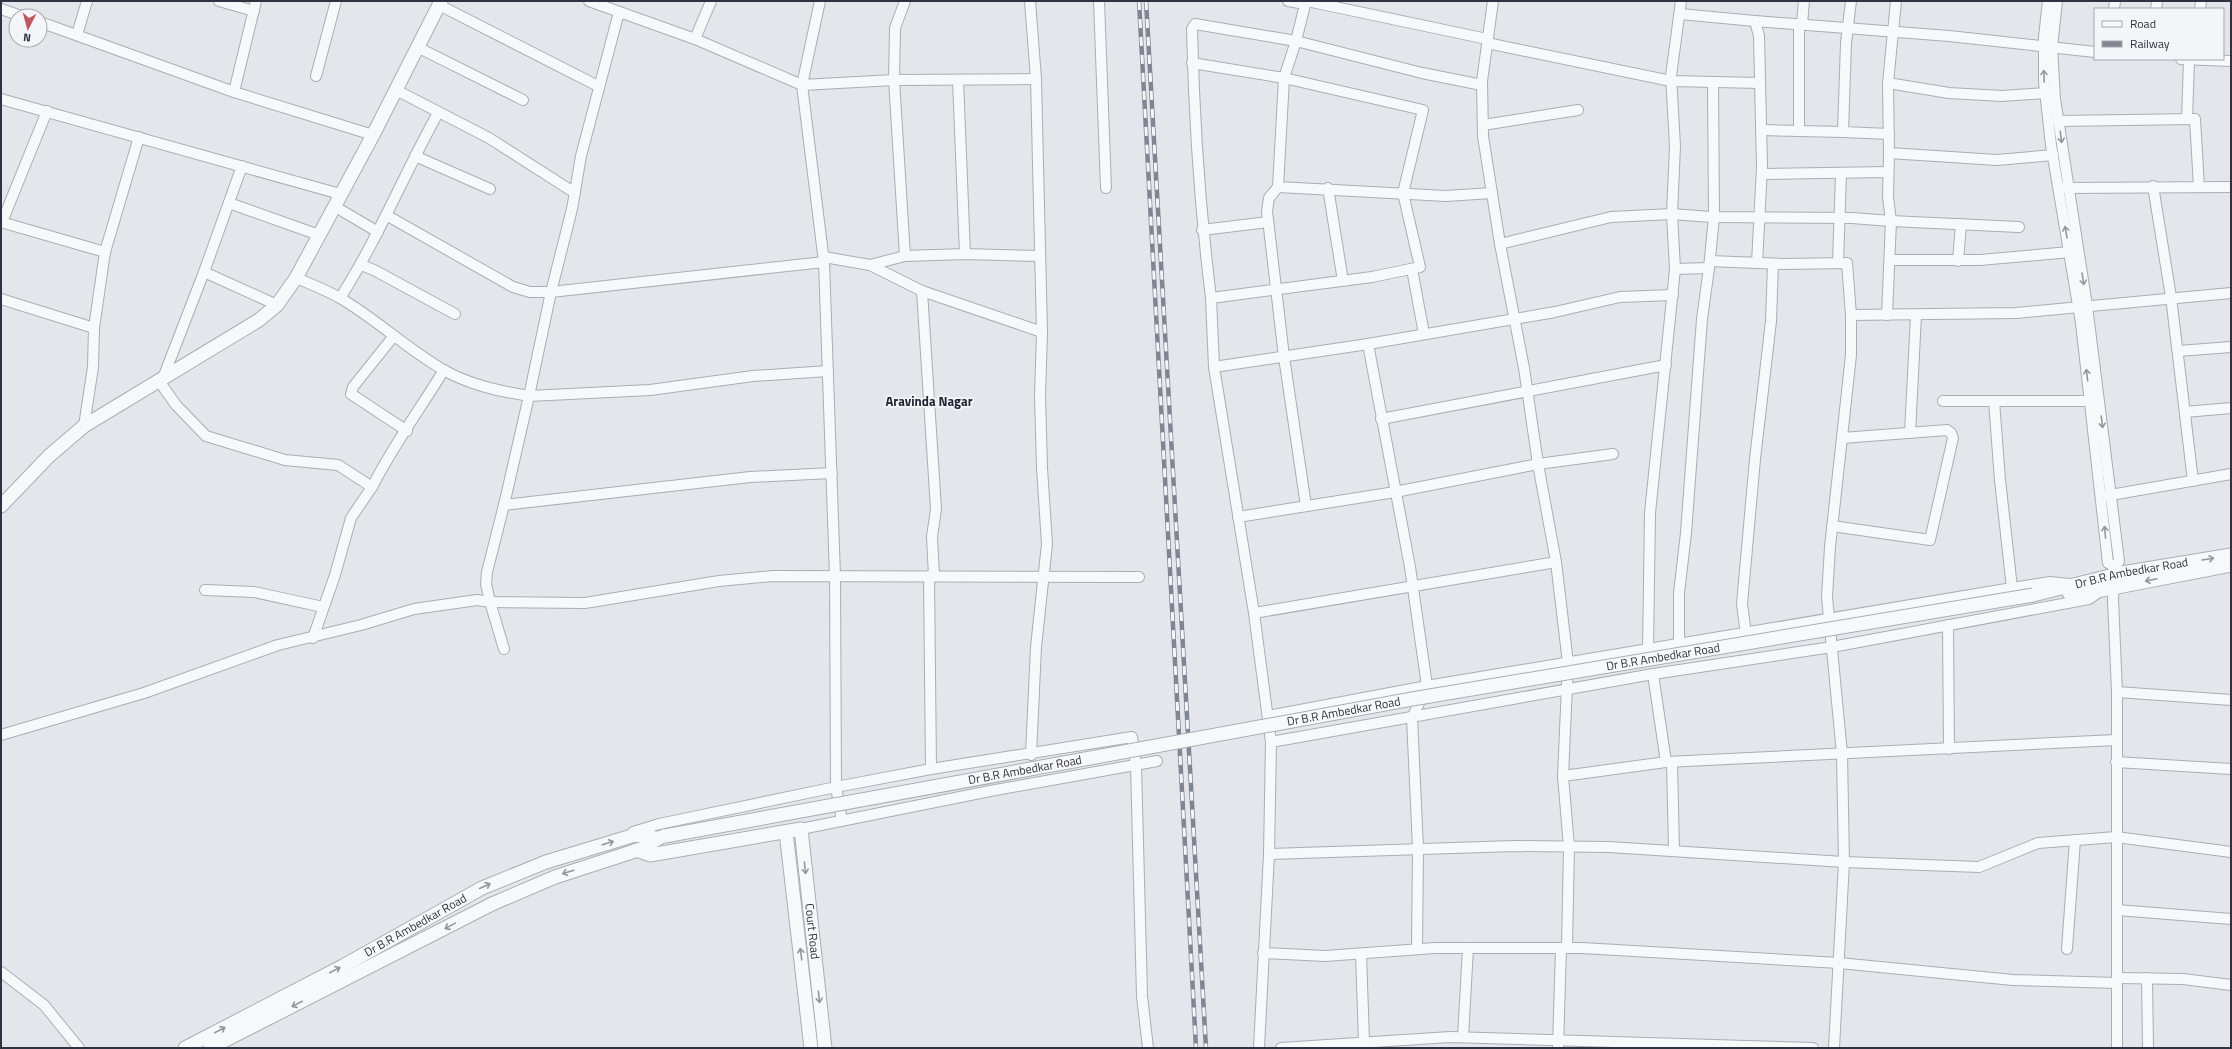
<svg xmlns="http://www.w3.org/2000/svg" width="2232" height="1049" viewBox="0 0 2232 1049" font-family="'Titillium Web',sans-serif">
<rect width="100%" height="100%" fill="#e5e6eb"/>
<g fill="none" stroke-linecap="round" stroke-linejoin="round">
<defs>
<g id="minor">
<path d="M219,1l35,10"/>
<path d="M589,1l106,38 107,46 22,177 11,314 1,211 6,34"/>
<path d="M820,1l-18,84 92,-5 142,-1"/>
<path d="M1099,1l7,187"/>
<path d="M1288,1l17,3"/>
<path d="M1306,1l-10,40 126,32 60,12"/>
<path d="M1307,1l180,38"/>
<path d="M1493,1l-11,80 1,55 17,108 24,124 14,96 18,98 12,101 -5,113"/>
<path d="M1851,1l-5,42 -3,89 46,2"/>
<path d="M2048,1l-4,36v45l7,63 30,178 27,240 7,4"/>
<path d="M2057,1l-5,46 3,52 32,207 32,255 -4,6 -2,33 4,92v356"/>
<path d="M439,5l159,81"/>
<path d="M1,9l20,7"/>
<path d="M2114,9l1,-8"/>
<path d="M2156,9l1,-8"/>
<path d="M2200,9l1,-8"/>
<path d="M619,12l-38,144 -9,53 -21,83 -22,104 121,-6 103,-14 75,-5"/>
<path d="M1680,14l75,7"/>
<path d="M40,22l194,70 139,43"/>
<path d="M1195,24l101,17 -12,37 139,32 -20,83 17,74 -48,10 -161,21c-11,-89 -17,-179 -19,-269z"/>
<path d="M1802,24l2,-23"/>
<path d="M77,35l10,-34"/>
<path d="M695,39l16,-38"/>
<path d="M1487,43l184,38 89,2"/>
<path d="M417,47l106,53"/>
<path d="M2181,59l50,2"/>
<path d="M1192,63l92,15 -6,109 168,9 46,-3"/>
<path d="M316,76l20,-75"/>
<path d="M958,80l7,174"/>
<path d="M1888,83l8,-82"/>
<path d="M396,90l93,48 86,55"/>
<path d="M234,92l22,-91"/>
<path d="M2045,93l-43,3 -53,-3 -61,-10 1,70 108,7 56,-5"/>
<path d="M1,99l339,95"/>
<path d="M2187,119l2,-59"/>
<path d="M2058,121l137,-2 4,68"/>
<path d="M1483,125l95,-15"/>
<path d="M1762,130l81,2"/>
<path d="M1799,131v-107"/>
<path d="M415,156l75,33"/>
<path d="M242,166l-38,106 73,33"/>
<path d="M1762,174l126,-2"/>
<path d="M2153,186l18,111 22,184"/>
<path d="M1278,187l-9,11 -2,13 17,146 22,149"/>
<path d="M1328,188l15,93"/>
<path d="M2063,188l168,-1"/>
<path d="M229,203l90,32"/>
<path d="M334,206l44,26"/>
<path d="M386,215l127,72 17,5h21l273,-30"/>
<path d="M1,222l104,30 -11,76 -1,39 -9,59"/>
<path d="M2,222l45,-111"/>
<path d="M1202,230l66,-8"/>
<path d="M1500,244l111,-27 61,-3 39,3 141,1 39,3 -3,-24 1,-44"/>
<path d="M105,252l34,-115"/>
<path d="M905,256l-11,-176 1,-52 10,-27"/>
<path d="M824,257l46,8 52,26 120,41 -6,-253 -6,-78"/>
<path d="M1890,260h90l90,-8"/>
<path d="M1710,261l73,3 64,-1 4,52 165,-2 215,-20"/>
<path d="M1958,261l3,-37"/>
<path d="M1757,263l5,-96 -3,-131 -4,-15 194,15 146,16"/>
<path d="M1838,263l3,-89"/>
<path d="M361,265l13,5 81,44"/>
<path d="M870,265l35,-9 60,-2 74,2"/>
<path d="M1709,268l5,-51 -1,-135"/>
<path d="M1412,269l12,65"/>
<path d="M296,278c15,6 30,12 44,20 36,21 66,50 102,71 27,16 57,22 87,27l-25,109 246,-28 82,-4"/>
<path d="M922,291l14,218 -4,28 2,39"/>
<path d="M340,298c38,-59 64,-124 98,-185"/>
<path d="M1211,298l3,69"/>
<path d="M1,299l93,29"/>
<path d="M1887,315l4,-94 128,6"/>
<path d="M393,337l-40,50 -2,7 56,37"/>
<path d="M2178,351l53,-4"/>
<path d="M163,378l41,-106"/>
<path d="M159,381l17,24 30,31 79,24 53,5 34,22 -21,31 -16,57 -22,63"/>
<path d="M1943,401h147"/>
<path d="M1994,401l6,79 12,108"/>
<path d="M2185,412l46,-4"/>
<path d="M1381,419l285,-54"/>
<path d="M1910,433l6,-118"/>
<path d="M372,487c21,-41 48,-78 72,-117"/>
<path d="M2105,496l126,-22"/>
<path d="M504,505l-17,67 -1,12 4,18 95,1 134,-22 54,-5 366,1"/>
<path d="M1238,517l157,-25 143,-28 75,-10"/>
<path d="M1832,526l98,14 23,-102 -2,-5 -4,-3 -105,8"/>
<path d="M929,576l2,193"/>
<path d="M205,590l49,2 69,15"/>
<path d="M1254,613l302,-51"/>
<path d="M1948,625l1,124"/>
<path d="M1746,634l-4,-30 13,-145 16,-138 2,-57"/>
<path d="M1679,644v-51l7,-60 16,-214 7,-51 -34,1 -3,-55 3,-68 -4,-70 10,-75"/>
<path d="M1648,649l2,-136 25,-244"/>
<path d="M1653,674l13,88"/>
<path d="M2117,692l114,8"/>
<path d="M1268,716l159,-30 585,-98 38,-6 19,2"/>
<path d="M1,735l143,-42 134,-48 83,-20 53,-16 63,-9 13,2 14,47"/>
<path d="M1271,742l382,-68 179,-27 257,-48 13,-9"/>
<path d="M1031,755l5,-108 11,-103 -5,-76 -2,-72 2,-64"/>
<path d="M1672,762l2,88"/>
<path d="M2116,762l115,7"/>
<path d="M801,829l189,-38 167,-30"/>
<path d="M631,835l2,-3 26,-8 177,-37 95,-18 201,-32 4,28 6,231 6,52"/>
<path d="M1269,854l245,-8 95,1 235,15 135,5 59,-24 78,-6 115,15"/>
<path d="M2117,910l114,9"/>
<path d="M1567,948l2,-101 -6,-71 103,-14 450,-22"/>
<path d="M1417,949l1,-101 -6,-130 15,-32 -17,-119 -42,-223 187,-32 65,-15 53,-2"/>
<path d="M2067,949l8,-109"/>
<path d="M1263,953l62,3 110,-8h147l257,15 174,17 104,3"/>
<path d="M1361,954l3,87"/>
<path d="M1,972l43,33 35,43"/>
<path d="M2117,978l66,1 48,6"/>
<path d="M2147,978l1,70"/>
<path d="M1463,1037l5,-89"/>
<path d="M1259,1048l10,-194 2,-112 -17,-129 -40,-246 154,-23"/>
<path d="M1281,1048l169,-11 363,11"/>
<path d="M1558,1048l3,-100"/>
<path d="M1834,1048l10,-186 -2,-108 -15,-157 3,-50 21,-192v-40"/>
</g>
<g id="tertiary">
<path d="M1,506l48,-50 35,-30 175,-106 18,-15 19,-27 77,-143 68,-134"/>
<path d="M2069,593l33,-3 129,-25"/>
<path id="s1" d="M2033,595l89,-22 109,-18"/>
<path d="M786,832l25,216"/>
<path id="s2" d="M636,850l14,5 151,-26 24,219"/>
<path id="s3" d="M185,1048l158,-82 139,-78 64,-26 89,-27 21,3"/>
<path d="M210,1048l282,-144 63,-27 86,-28 20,-12"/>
</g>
</defs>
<use href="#minor" stroke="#aaadb5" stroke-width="12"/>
<use href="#tertiary" stroke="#aaadb5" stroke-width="15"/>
<use href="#minor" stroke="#f7f8f9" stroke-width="10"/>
<use href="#tertiary" stroke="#f7f8f9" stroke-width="13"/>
<defs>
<g id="rail">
<path d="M1139,1l57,1047"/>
<path d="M1146,1l60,1047"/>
</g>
</defs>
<use href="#rail" stroke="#808593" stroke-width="4.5"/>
<use href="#rail" stroke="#f4f5f8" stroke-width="3" stroke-dasharray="9" stroke-linecap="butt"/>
<defs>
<g id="tertiary-bridge">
<path id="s4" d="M665,836l747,-137 621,-104"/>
</g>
</defs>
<use href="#tertiary-bridge" stroke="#aaadb5" stroke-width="15" stroke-linecap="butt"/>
<use href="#tertiary-bridge" stroke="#f7f8f9" stroke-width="13"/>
</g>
<defs><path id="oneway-shaft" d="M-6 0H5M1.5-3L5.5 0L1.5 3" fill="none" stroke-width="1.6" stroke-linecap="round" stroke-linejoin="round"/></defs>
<g stroke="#92969d">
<use href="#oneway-shaft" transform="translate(2044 76) rotate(-92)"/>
<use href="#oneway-shaft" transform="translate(2061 137) rotate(82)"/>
<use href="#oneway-shaft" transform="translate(2066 232) rotate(-100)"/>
<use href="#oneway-shaft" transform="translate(2083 279) rotate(81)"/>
<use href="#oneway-shaft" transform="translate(2087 375) rotate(-97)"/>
<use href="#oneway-shaft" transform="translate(2102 422) rotate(83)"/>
<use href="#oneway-shaft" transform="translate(2105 532) rotate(-95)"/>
<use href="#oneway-shaft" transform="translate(2208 559) rotate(-9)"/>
<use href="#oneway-shaft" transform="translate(2151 580) rotate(168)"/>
<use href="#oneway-shaft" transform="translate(608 843) rotate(-17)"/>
<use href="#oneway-shaft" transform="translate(805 868) rotate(84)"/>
<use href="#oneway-shaft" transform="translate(568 872) rotate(162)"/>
<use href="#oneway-shaft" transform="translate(485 886) rotate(-24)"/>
<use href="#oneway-shaft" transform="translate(450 926) rotate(151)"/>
<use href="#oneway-shaft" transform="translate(801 954) rotate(-97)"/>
<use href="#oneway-shaft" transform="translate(335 970) rotate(-28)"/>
<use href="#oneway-shaft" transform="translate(819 997) rotate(84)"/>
<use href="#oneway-shaft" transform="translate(297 1004) rotate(153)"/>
<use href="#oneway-shaft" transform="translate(220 1030) rotate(-27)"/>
</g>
<g text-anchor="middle" stroke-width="3.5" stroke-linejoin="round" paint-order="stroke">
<g font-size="12" fill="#2e3341" stroke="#f4f5f8">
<text dy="4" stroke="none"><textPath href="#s1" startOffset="101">Dr B.R Ambedkar Road</textPath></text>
<text dy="4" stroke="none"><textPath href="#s4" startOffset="1014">Dr B.R Ambedkar Road</textPath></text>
<text dy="4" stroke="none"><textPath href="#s4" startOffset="690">Dr B.R Ambedkar Road</textPath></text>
<text dy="4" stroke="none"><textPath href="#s4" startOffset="366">Dr B.R Ambedkar Road</textPath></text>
<text dy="4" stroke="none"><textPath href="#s3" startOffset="261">Dr B.R Ambedkar Road</textPath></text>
<text dy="4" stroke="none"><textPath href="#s2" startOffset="271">Court Road</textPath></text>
</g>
<g font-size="13" font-weight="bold" fill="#202432" stroke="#f4f5f8">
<text x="929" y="406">Aravinda Nagar</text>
</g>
</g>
<rect width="2232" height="1049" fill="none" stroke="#2e3341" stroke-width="4"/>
<rect x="2094" y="8" width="130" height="52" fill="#f4f5f8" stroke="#a5a7af"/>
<rect x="2102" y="21" width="20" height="6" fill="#f7f8f9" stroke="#a5a7af"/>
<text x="2130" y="28" font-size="12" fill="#2e3341">Road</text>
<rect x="2102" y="41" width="20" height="6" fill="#808593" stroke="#a5a7af"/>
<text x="2130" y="48" font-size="12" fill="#2e3341">Railway</text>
<g transform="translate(28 28) rotate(186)"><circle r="19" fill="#f4f5f8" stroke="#a5a7af"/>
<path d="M0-3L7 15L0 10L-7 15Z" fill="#c0595d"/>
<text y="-6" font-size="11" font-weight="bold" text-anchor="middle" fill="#2e3341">N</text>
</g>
</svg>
